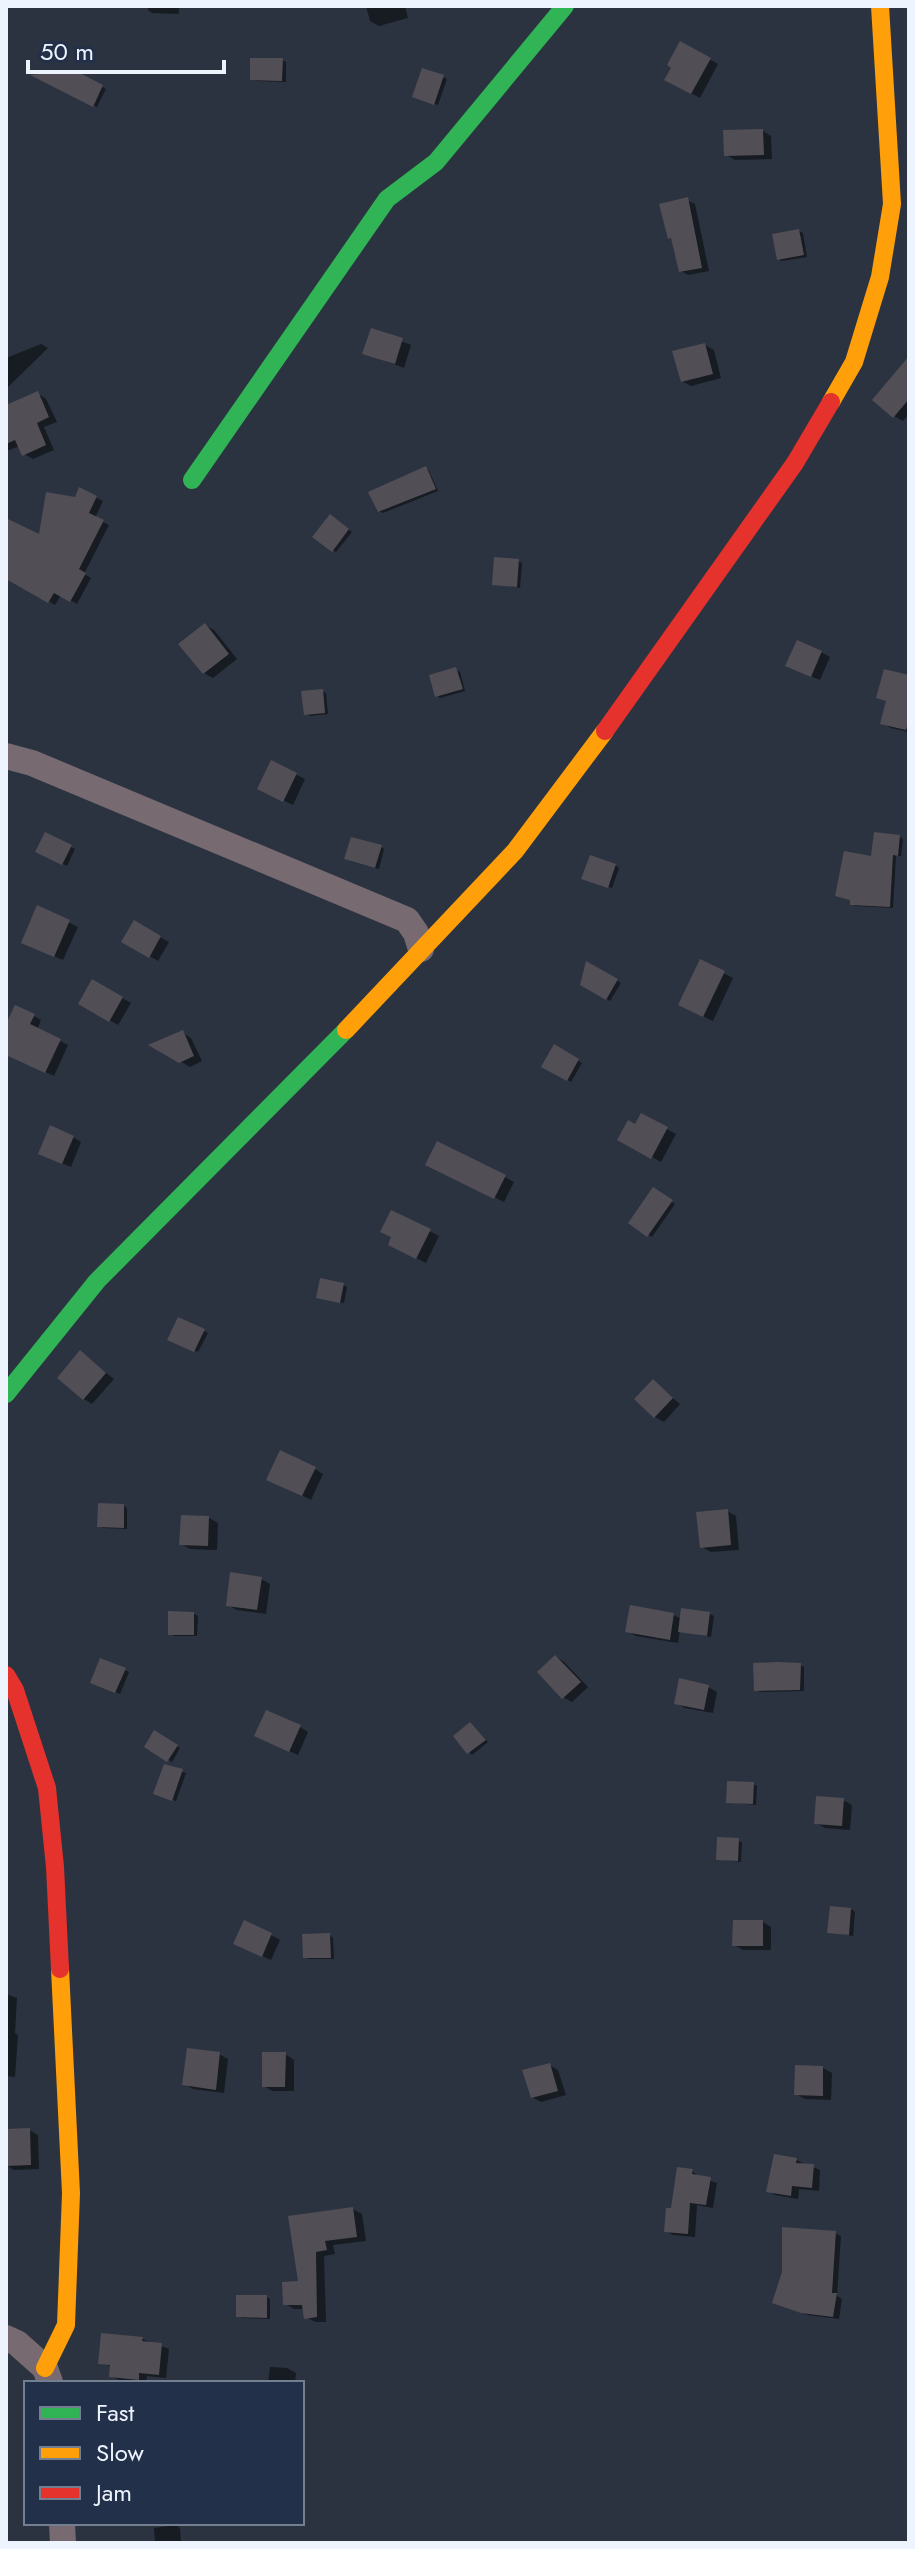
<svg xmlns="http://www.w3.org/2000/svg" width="915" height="2549" viewBox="0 0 915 2549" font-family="Jost,sans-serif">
<rect width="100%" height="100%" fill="#2b3341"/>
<g fill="#0007">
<path d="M148,6h31v8l-27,-1 -4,-3z"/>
<path d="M366,6h39l3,12 -29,8 -9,-5z"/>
<path d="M681,44l37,20 -18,34 -33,-18z"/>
<path d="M282,60l4,2v20l-30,-1 -4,-2z"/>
<path d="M74,72l32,17 -9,18 -61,-30z"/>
<path d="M443,77l4,2 -9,26 -20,-6z"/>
<path d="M763,131l8,5 1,23 -37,1 -9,-5z"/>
<path d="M687,200l8,4 14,67 -21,4 -7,-4 -7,-31 -4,-2z"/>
<path d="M799,231l4,2 4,24 -25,4 -4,-2z"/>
<path d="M372,330l39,15 -7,23 -39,-15z"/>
<path d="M41,344l7,4 -42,41v-31z"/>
<path d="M705,345l9,5 7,28 -30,8 -9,-5z"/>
<path d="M909,380v34l-6,7 -9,-5z"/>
<path d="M37,393l9,6 11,23 -13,5 10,23 -21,9 -9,-5 -4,-8 -14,5v-44z"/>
<path d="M426,468l3,3 9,20 -55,22 -4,-2z"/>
<path d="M80,490l23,11 -8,17 14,7 -25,49 7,4 -14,26 -16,-9 -6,10 -23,-14 -26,-26v-45l35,17 35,-38z"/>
<path d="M334,519l18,13 -16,20 -3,-2z"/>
<path d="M518,561l4,2 -2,25 -26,-5z"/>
<path d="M205,625l9,5 23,29 -24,19 -9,-5z"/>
<path d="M821,652l9,5 -10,23 -24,-10z"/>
<path d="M456,670l4,2 5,19 -25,7 -3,-3z"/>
<path d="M909,678v54l-18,-4 -9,-5 6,-21 -9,-5z"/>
<path d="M322,691l4,2 2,21 -18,2 -4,-3z"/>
<path d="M272,763l33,16 -12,26 -25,-12z"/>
<path d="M46,835l29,14 -8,17 -29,-15z"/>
<path d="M900,837l3,2 -2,17h-5l-3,52 -38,-2 -3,-2v-4l-15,-5 36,-37z"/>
<path d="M381,847l3,2 -5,20 -29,-8z"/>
<path d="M615,865l4,3 -7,20 -25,-8z"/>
<path d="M38,908l40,19 -15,33 -31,-13z"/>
<path d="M134,923l35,19 -11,19 -34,-20z"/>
<path d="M701,962l32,16 -20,43 -24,-11z"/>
<path d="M588,964l33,19 -11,18 -28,-17z"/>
<path d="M93,982l38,21 -13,22 -37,-22z"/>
<path d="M34,1016l7,4 -4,10 31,15 -14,31 -48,-23v-8z"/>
<path d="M182,1032l9,6 11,23 -12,6 -37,-22z"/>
<path d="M555,1047l27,16 -11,19 -27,-16z"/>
<path d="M642,1116l34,18 -15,28 -41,-23 16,-12z"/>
<path d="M73,1137l8,5 -10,25 -22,-9z"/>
<path d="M437,1169l68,8 9,5 -10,20z"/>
<path d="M654,1190l21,14 -23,33 -21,-14z"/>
<path d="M392,1212l47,24 -13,27 -27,-14 -6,-11z"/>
<path d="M343,1285l4,2 -3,16 -22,-4z"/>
<path d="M179,1319l29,14 -10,19 -28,-13z"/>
<path d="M80,1353l34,26 -22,25 -8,-5z"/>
<path d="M653,1382l27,22 -16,18 -9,-5z"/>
<path d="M315,1469l8,5 -12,26 -34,-17z"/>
<path d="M124,1506l3,2v21l-24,-1 -4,-2z"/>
<path d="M727,1511l9,5 3,34 -28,2 -9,-5z"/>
<path d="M209,1518l9,5 -1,27 -27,-1 -9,-5z"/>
<path d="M261,1579l9,5 -4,30 -29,-4 -9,-5z"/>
<path d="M194,1614l4,2 -1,20h-23l-4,-2z"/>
<path d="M710,1614l4,2 -3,21 -31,-6 -2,12 -42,-7 -9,-5 46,-16 9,4z"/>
<path d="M556,1657l8,5 24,25 -16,15 -9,-5z"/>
<path d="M800,1665l4,2v24l-44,1 -4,-2z"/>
<path d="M125,1670l4,2 -9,22 -24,-10z"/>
<path d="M708,1687l9,5 -4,21 -28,-5 -9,-5z"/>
<path d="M471,1724l17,18 -16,13 -16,-18z"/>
<path d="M300,1727l8,5 -10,23 -33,-15z"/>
<path d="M155,1733l25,15 -8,14 -25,-16z"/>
<path d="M165,1767l21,6 -10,28 -17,-5z"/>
<path d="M753,1784l4,2 -1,19 -28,-3z"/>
<path d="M843,1800l9,5 -2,25 -25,-2 -9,-5z"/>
<path d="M738,1840l4,3 -1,19 -23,-3z"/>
<path d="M851,1909l4,3 -2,24 -23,-4z"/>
<path d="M763,1922l8,5v23h-28l-9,-5z"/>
<path d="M271,1935l9,5 -9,20 -27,-12z"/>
<path d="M330,1935l3,3 1,21h-25l-4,-2z"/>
<path d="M6,1994l11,4 -2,35 3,2 -3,42 -9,-1z"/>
<path d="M219,2054l9,5 -4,34 -31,-4 -9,-5z"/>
<path d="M285,2054l9,6v31h-22l-8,-5z"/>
<path d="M549,2065l9,5 8,25 -25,7 -9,-5z"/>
<path d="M823,2068l9,5 -1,27 -26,-1 -9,-5z"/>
<path d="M29,2130l9,5 1,34 -25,1 -8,-5v-34z"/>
<path d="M796,2160l24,10 -1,21 -20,-2 -1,10 -23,-4 -7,-4z"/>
<path d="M692,2171l7,6 18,6 -4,25 -16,-3 -2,32 -22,-2 -7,-4 7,-21z"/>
<path d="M353,2209l9,5 4,27 -33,4 2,9 -11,2 2,66h-11l-9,-5 -2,-8h-10l-9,-5 15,-21 -9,-65z"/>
<path d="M835,2233l6,3 -4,60 5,3 -3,20 -31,-4 -34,-12z"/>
<path d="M267,2297l3,2v20l-28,-1 -4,-2z"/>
<path d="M142,2339l27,10 -3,29 -19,-2 -1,7 -27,-3 -8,-4 1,-9 -12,-5z"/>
<path d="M270,2367l17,1 9,5 -1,10h-27z"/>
<path d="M176,2525l4,3 1,15h-26l-1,-15z"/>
</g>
<g fill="#524e56">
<path d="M680,41l31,17 -20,36 -27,-14 7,-12 -4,-3z"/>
<path d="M250,58h33l-1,23 -32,-1z"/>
<path d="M422,68l22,7 -10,30 -22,-8z"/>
<path d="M74,70l29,15 -10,22 -63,-32z"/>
<path d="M763,129l1,26 -40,1 -1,-26z"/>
<path d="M688,197l14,71 -23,4 -8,-34 -3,1 -9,-35z"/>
<path d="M799,229l5,26 -27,5 -5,-26z"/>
<path d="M371,328l32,10 -8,26 -33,-10z"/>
<path d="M705,343l8,31 -32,8 -9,-31z"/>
<path d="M909,356v43l-16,19 -21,-18z"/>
<path d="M38,391l11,26 -12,6 9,22 -24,11 -7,-16 -9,4v-39z"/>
<path d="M426,466l10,23 -58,23 -10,-20z"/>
<path d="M79,487l18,9 -8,17 15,7 -25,49 7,4 -16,29 -16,-9 -6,10 -42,-24v-61l33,16 7,-42 29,5z"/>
<path d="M330,514l19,15 -17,23 -20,-15z"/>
<path d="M494,557l25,2 -2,28 -25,-2z"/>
<path d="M205,623l24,31 -26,20 -25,-30z"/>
<path d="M797,640l25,11 -11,26 -26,-11z"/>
<path d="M456,667l7,22 -28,8 -6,-22z"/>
<path d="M884,669l25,6v44l-3,11 -26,-6 6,-23 -10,-3z"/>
<path d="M323,689l2,24 -21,2 -3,-24z"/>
<path d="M271,760l26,13 -14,29 -26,-13z"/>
<path d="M45,832l27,13 -10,20 -27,-13z"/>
<path d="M874,832l26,3 -2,21 -5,-1 -3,52 -40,-2v-5l-15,-4 9,-45 27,5z"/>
<path d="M351,837l31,8 -7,23 -31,-9z"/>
<path d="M590,855l26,9 -8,24 -27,-9z"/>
<path d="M37,905l33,15 -16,37 -33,-14z"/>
<path d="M134,920l27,16 -12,22 -28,-16z"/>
<path d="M700,959l25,12 -22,46 -25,-12z"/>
<path d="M586,961l32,18 -12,21 -26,-15z"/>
<path d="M92,979l31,18 -14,25 -31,-18z"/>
<path d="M15,1005l20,9 -5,10 31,15 -16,34 -39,-18v-31z"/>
<path d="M183,1030l11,26 -15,7 -31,-18z"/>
<path d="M554,1044l25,15 -12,22 -26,-14z"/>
<path d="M641,1113l27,14 -17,32 -34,-19 11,-20 7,4z"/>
<path d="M50,1125l24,11 -12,28 -24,-10z"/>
<path d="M437,1141l69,34 -12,24 -69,-34z"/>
<path d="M653,1187l20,13 -26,37 -19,-14z"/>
<path d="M391,1210l40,19 -15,30 -28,-14 3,-8 -11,-5z"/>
<path d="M320,1278l24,5 -4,20 -24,-5z"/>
<path d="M178,1317l27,12 -11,23 -27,-12z"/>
<path d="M80,1350l26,23 -23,27 -26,-22z"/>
<path d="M653,1379l20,19 -19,20 -20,-19z"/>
<path d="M280,1450l36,17 -14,29 -36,-16z"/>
<path d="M98,1503l26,1v24l-27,-1z"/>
<path d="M728,1509l3,36 -31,3 -4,-36z"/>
<path d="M181,1515l28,1 -1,30 -29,-1z"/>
<path d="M230,1572l32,5 -5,33 -31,-4z"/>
<path d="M630,1605l44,8 -4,27 -45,-8z"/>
<path d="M681,1608l29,4 -3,24 -29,-4z"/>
<path d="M168,1611l26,1v23h-26z"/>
<path d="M555,1655l26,27 -19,17 -25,-27z"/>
<path d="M100,1658l26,10 -11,25 -25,-10z"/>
<path d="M777,1662l24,1 -1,27 -46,1 -1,-28z"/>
<path d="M679,1678l30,7 -5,25 -30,-6z"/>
<path d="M266,1710l35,15 -12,27 -35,-16z"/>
<path d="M470,1722l16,18 -19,14 -14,-18z"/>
<path d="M154,1730l24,15 -11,17 -23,-15z"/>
<path d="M164,1764l19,5 -11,32 -19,-7z"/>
<path d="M727,1781l27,1 -1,22 -27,-1z"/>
<path d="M816,1796l28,2 -2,28 -28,-2z"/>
<path d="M717,1837l22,1 -1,23 -22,-1z"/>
<path d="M830,1906l21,2 -2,27 -22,-2z"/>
<path d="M244,1920l28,13 -10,24 -29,-13z"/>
<path d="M733,1920h30v26h-31z"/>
<path d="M330,1933l1,25h-28l-1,-24z"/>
<path d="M187,2048l33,4 -4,38 -34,-5z"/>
<path d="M262,2052h24l-1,35h-23z"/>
<path d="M550,2063l8,28 -27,7 -9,-28z"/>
<path d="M795,2065l28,1v30l-29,-1z"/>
<path d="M30,2128l1,37 -25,1v-37z"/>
<path d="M774,2154l23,4 -1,5 18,1 -2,24 -20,-2 -1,10 -25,-4z"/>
<path d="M677,2167l16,2 -1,5 19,3 -5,28 -16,-2 -2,31 -24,-2 2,-24h5z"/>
<path d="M353,2207l4,30 -32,4 2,9 -11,2 1,65 -13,2 -2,-14h-19l-1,-23 16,-1 -10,-65z"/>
<path d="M782,2227l54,4 -4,62h5l-4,24 -32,-4 -29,-10 10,-31z"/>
<path d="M236,2295h31v23l-31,-1z"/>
<path d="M101,2333l42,4 -1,4 20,2 -3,32 -20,-2v7l-30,-3 1,-12 -12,-1z"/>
</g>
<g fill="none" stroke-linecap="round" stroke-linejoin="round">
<g stroke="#776a71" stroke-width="26">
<path d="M6,756l26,7 375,157 9,13 5,16"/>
<path d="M6,2338l11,5 28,25 5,14"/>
<path d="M62,2523l1,20"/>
</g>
<g stroke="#30b455" stroke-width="18">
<path d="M192,480l195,-281 49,-37 129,-156"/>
<path d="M6,1394l91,-113 249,-251"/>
</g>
<g stroke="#ff9f0a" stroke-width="18">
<path d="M831,402l23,-40 26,-85 12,-73 -12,-198"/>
<path d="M346,1030l169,-179 90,-120"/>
<path d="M45,2368l21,-43 5,-132 -11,-224"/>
</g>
<g stroke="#e5322d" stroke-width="18">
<path d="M605,731l190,-268 36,-61"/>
<path d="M6,1675l9,15 32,98 8,79 5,102"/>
</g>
</g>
<rect width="915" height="2549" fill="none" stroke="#eef4fe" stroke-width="16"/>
<rect x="24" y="2381" width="280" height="144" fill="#233049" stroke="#747e91" stroke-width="2"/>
<rect x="40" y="2407" width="40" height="12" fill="#30b455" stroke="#747e91" stroke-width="2"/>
<text x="96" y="2421" font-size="24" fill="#eef4fe">Fast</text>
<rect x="40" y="2447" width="40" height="12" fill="#ff9f0a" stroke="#747e91" stroke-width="2"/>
<text x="96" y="2461" font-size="24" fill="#eef4fe">Slow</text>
<rect x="40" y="2487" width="40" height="12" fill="#e5322d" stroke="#747e91" stroke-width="2"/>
<text x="96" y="2501" font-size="24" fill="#eef4fe">Jam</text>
<path d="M28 60v12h196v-12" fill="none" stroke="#eef4fe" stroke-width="4"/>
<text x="40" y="60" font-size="24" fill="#eef4fe" stroke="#233049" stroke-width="6" paint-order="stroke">50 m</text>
</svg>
